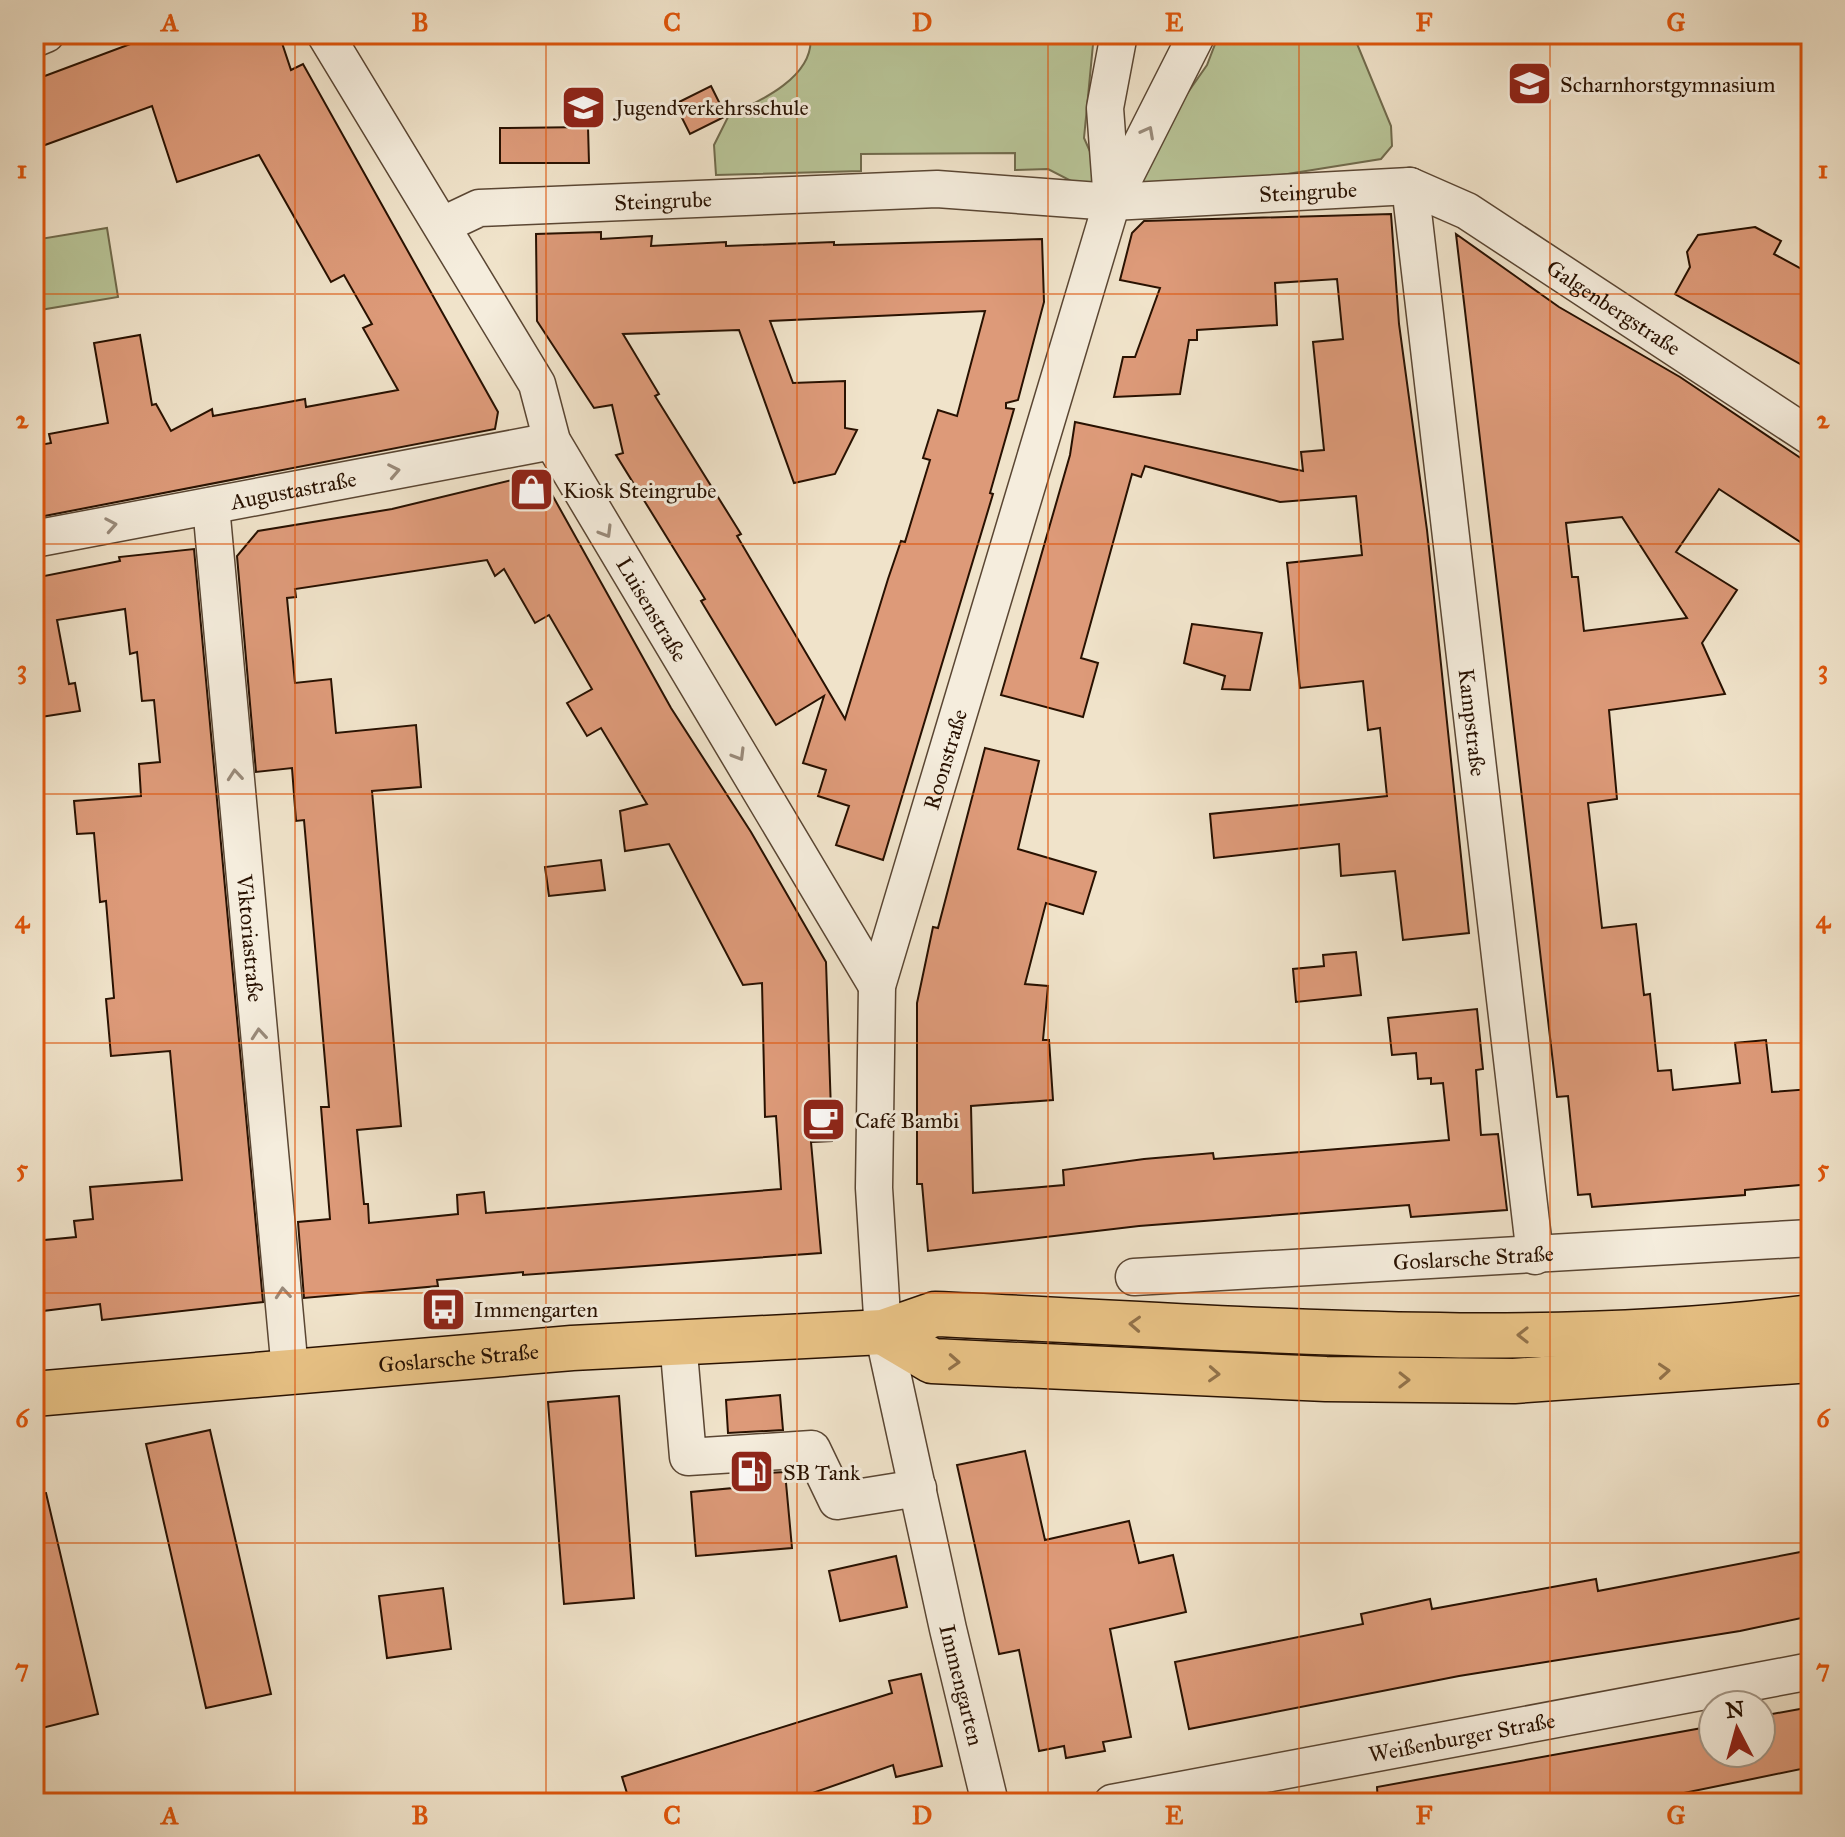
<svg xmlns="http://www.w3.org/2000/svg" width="1845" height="1837" viewBox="0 0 1845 1837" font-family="'IM FELL Great Primer',serif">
<rect width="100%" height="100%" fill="#f0e3ca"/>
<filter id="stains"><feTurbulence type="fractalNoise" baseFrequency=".0025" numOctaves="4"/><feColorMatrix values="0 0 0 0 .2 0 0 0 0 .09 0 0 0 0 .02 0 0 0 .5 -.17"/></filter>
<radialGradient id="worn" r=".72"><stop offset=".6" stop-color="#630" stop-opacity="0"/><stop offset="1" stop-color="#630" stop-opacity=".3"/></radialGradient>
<g fill="#b8c497" stroke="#706a4c" stroke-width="2">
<path d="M810,34h284l-10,104 28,63 95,-136 12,-31h134l38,92 1,20 -11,13 -269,43 -64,-33 -33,1v-17l-154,1v17l-145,4 -2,-30 15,-30c30,-13 88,-39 81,-81z"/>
<path d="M107,228l11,69 -84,14v-71z"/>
</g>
<g fill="#dd9a79" stroke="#281101" stroke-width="2" fill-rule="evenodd">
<path d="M157,34h122l12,36 12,-6 195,348 -3,17 -461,89v-72l17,-3 -2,-9 59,-11 -14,-80 46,-8 12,70 4,-1 15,27 41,-22 1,7 92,-17 1,8 92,-17 -35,-62 9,-4 -28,-49 -13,7 -72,-127 -82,27 -25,-76 -118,43v-69z"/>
<path d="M711,86l15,30 -36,18 -15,-30z"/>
<path d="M588,127l1,36h-89v-35z"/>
<path d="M1391,214l8,110 28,206 42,403 -66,7 -8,-69 -54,5 -2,-32 -125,14 -4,-44 177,-18 -7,-68 -12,2 -5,-49 -63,7 -13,-125 75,-8 -6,-59 -76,6 -135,-36 -4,11 -9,-3 -51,184 17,5 -15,54 -82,-22 69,-240 5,-33 228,49 -2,-19 23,-2 -11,-108 30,-3 -6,-60 -62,4 2,42 -80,5v10h-8l-9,54 -66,3 9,-40h12l25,-69 -40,-8 12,-47 12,-12z"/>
<path d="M1755,227l26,14 -7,13 37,20v96l-136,-76 15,-27 -3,-15 11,-17z"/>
<path d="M601,232v7l51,-3 -1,10 75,-4v4l108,-4v3l208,-6 2,63 -26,98 -12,3v5l8,1 -24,84 3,1 -110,366 -47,-15 13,-39 -31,-10 8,-26 -23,-7 21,-67 -48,29 -75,-124 4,-2 -89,-144 7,-2 -11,-48 -18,3 -57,-87 -1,-87zM985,311l-28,105 -19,-6 -15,48 7,2 -25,82 -4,-1 -13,38 -43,140 -108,-183 4,-2 -86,-138 4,-2 -36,-60 116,-4 55,153 41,-9 22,-44 -12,-2v-47l-52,2 -23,-62z"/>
<path d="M1456,234l103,73 121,70 131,88v84l-92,-60 -43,63 61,38 -35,53 23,51 -116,16 8,89 -29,4 14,125 34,-4 8,71 6,-1 8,77 13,-1 2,20 67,-7 -5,-40 31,-3 6,52 39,-3v95l-66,6v5l-153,12 -2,-13 -12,1 -10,-99 -11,1zM1622,517l65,101 -103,13 -6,-54h-6l-6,-54z"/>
<path d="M529,476l16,6 126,226 80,124 75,130 6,179 -21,1 10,111 -298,22v-3l-86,8 1,6 -134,12 -6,-76 32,-3 -9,-112h8l-25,-287 -8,1 -4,-53 -36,4 -19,-216 21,-25 134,-22zM487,560l8,16 9,-7 31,54 14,-8 43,74 -25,14 20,33 14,-8 46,76 -27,7 5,40 44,-7 74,141 19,-2 3,134 11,-1 5,73 -295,24 -2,-21 -27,3 1,19 -89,9 -1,-19h-4l-7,-74 44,-4 -29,-335 49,-4 -5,-62 -80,8 -5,-54 -36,4 -8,-85 9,-1 -1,-8z"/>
<path d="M194,549l69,753 -161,18 -2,-16 -66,8v-71l42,-4 -2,-16 19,-2 -3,-32 92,-7 -12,-129 -59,5 -5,-57 8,-1 -8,-97 -6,1 -6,-69 -17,1 -3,-33 67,-5 -2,-32 21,-2 -6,-62 -12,1 -5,-49 -7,2 -5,-45 -68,11 12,64 6,-1 5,28 -46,7v-140l86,-17 -1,-4z"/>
<path d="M1192,624l70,9 -12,57 -28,-1 3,-13 -41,-13z"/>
<path d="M985,748l54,13 -21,88 78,23 -13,42 -37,-11 -21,81 23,2 -5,54h6l4,60 -82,6 2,87 91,-8 -1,-15 81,-11 69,-6 1,6 235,-19 -6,-57 -12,1v-6l-13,1 -2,-26 -24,2 -4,-37 89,-9 6,60 -7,1 5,65 17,-1 9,76 -96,7 -2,-12 -270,21 -211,25 -6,-67h-5v-181l16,-76 5,1z"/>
<path d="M601,860l4,30 -56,6 -4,-29z"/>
<path d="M1356,952l5,43 -65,7 -3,-33 31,-3 -1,-11z"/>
<path d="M780,1395l3,35 -55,3 -2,-33z"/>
<path d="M619,1396l15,202 -70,6 -16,-202z"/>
<path d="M210,1430l61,264 -65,14 -60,-264z"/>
<path d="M1025,1451l20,89 84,-19 10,42 34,-8 13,57 -76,17 21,108 -28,5 2,9 -39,7 -2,-12 -25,5 -20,-101 -20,4 -42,-189z"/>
<path d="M785,1472l7,76 -96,8 -5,-64 42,-4 -1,-13z"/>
<path d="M46,1493l52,221 -64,16v-236z"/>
<path d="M1811,1550v66l-71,15 -281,45 -270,53 -14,-67 188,-38 -2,-10 69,-15 2,10 164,-30 2,12z"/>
<path d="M896,1556l11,51 -67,14 -11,-50z"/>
<path d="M443,1588l8,61 -64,9 -8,-62z"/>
<path d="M921,1674l21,92 -46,11 -3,-12 -109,38h-154l-8,-26 270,-84 -3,-12z"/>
<path d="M1811,1707v60l-176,36h-257l-1,-16 336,-61v27h48v-37z"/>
</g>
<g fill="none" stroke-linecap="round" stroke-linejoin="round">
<defs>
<g id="minor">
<path id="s1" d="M325,34l212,350 15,57 325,545"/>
<path d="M34,39l12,-5"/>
<path id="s2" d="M1410,186l125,1070"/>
<path d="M1112,202l-7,-94 14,-74"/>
<path id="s3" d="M443,225l36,-17 458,-19 175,13 298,-16 57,25 344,226"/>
<path id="s4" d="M211,506l79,865"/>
<path id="s5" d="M34,539l518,-98"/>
<path id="s6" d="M1134,1277l677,-39"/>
<path d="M678,1341l10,116 124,-8 25,52 81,-13"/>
<path id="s7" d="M990,1803l-42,-174 -65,-297 -9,-144 3,-202 235,-784 85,-168"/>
<path id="s8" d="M1112,1803l699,-132"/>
</g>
<g id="major">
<path d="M883,1332l49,29 394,18 188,2 297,-21"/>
<path id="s9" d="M34,1394l538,-46 311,-16 52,-18c292,12 584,40 876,3"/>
</g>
</defs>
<use href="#minor" stroke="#5a4633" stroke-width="39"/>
<use href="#major" stroke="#281101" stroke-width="47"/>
<use href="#minor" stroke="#f5eddd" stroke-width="36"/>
<use href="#major" stroke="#e8c285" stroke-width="44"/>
</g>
<defs><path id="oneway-chevron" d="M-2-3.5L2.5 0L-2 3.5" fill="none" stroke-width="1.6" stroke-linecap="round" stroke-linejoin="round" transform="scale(2)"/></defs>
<g stroke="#998a7a">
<use href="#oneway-chevron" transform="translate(1148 132) rotate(-62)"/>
<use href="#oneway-chevron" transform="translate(394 471) rotate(-11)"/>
<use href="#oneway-chevron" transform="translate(111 525) rotate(-10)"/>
<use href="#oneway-chevron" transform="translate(606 532) rotate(59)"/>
<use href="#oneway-chevron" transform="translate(739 755) rotate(59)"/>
<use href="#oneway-chevron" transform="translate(235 775) rotate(-95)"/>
<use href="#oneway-chevron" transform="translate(259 1034) rotate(-95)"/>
<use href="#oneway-chevron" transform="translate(283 1293) rotate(-95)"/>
</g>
<g stroke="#92724a">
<use href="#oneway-chevron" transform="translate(1135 1324) rotate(-177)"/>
<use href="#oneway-chevron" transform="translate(1523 1335) rotate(180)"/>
<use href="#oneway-chevron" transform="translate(954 1362) rotate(3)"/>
<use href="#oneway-chevron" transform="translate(1664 1371) rotate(-4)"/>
<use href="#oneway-chevron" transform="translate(1214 1374) rotate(3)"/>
<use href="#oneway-chevron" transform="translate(1404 1380) rotate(1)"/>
</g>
<path fill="none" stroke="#de550b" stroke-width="2" stroke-opacity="0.55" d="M295,34v1769M546,34v1769M797,34v1769M1048,34v1769M1299,34v1769M1550,34v1769M34,294h1777M34,544h1777M34,794h1777M34,1043h1777M34,1293h1777M34,1543h1777"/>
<defs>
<symbol id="school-square" viewBox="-11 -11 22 22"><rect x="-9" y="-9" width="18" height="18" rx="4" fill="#8f2418" stroke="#f5eddd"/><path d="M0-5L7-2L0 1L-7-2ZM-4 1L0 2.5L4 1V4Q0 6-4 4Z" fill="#fff"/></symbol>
<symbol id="shop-square" viewBox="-11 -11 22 22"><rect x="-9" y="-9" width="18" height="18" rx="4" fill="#8f2418" stroke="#f5eddd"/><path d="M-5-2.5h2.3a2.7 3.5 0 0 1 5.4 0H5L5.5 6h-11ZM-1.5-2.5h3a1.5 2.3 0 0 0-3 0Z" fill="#fff"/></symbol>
<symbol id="cafe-square" viewBox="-11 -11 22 22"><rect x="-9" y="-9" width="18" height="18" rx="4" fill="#8f2418" stroke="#f5eddd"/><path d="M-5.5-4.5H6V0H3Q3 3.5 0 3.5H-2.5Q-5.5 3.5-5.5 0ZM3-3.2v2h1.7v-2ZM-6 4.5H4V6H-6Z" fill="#fff"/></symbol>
<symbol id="bus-square" viewBox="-11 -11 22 22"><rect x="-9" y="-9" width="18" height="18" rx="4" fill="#8f2418" stroke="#f5eddd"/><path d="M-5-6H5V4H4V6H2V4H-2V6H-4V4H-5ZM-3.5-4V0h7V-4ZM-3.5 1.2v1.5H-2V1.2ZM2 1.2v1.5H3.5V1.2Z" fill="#fff"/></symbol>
<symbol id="fuel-square" viewBox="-11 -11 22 22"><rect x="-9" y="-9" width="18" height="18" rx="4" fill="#8f2418" stroke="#f5eddd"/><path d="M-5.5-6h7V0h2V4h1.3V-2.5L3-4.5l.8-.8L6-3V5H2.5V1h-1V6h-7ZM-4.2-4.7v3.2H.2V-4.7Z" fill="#fff"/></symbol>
</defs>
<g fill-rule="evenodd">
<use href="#school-square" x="1504" y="58" width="51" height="51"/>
<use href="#school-square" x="558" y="82" width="51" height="51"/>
<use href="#shop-square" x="506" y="464" width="51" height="51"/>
<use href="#cafe-square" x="798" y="1094" width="51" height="51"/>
<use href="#bus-square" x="418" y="1284" width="51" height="51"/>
<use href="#fuel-square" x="726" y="1446" width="51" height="51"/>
</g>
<g text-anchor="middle" stroke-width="6" stroke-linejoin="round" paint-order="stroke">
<g font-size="22" fill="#281101" stroke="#f5eddd" text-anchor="start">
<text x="1560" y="92">Scharnhorstgymnasium</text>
<text x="615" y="115">Jugendverkehrsschule</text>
<text x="563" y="498">Kiosk Steingrube</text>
<text x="855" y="1128">Café Bambi</text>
<text x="474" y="1317">Immengarten</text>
<text x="783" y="1480">SB Tank</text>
</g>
<g font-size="22" fill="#281101" stroke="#f5eddd">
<text dy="8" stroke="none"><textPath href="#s3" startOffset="870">Steingrube</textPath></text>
<text dy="8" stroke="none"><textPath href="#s3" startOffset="224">Steingrube</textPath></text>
<text dy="8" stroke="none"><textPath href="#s3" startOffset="1210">Galgenbergstraße</textPath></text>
<text dy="8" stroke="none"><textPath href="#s5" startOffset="264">Augustastraße</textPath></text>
<text dy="8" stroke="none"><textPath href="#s1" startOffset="664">Luisenstraße</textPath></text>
<text dy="8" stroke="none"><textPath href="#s2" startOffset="540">Kampstraße</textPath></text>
<text dy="8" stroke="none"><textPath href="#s7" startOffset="1066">Roonstraße</textPath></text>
<text dy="8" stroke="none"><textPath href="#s4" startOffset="434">Viktoriastraße</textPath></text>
<text dy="8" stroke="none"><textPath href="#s6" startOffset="340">Goslarsche Straße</textPath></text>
<text dy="8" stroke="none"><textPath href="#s9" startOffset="426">Goslarsche Straße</textPath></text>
<text transform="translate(962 1685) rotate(76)" y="8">Immengarten</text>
<text dy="8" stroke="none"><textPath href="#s8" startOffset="356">Weißenburger Straße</textPath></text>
</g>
</g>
<rect width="1845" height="1837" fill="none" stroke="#f0e3ca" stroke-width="88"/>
<g transform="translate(1737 1729) rotate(354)"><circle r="38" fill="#f5eddd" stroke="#a39585" stroke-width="2"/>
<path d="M0-6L14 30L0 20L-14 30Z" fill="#8f2418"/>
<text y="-12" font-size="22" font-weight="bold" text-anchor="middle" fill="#281101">N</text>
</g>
<rect x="44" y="44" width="1757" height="1749" fill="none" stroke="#de550b" stroke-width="3"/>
<g font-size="26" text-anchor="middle" font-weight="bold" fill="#de550b">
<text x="170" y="31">A</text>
<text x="420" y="31">B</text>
<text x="672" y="31">C</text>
<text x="922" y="31">D</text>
<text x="1174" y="31">E</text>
<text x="1424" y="31">F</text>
<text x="1676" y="31">G</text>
<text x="22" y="178">1</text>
<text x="1823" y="178">1</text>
<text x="22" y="428">2</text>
<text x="1823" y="428">2</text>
<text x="22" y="678">3</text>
<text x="1823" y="678">3</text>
<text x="22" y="928">4</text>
<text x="1823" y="928">4</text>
<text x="22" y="1177">5</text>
<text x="1823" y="1177">5</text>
<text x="22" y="1427">6</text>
<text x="1823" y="1427">6</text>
<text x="22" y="1677">7</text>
<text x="1823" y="1677">7</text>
<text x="170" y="1824">A</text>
<text x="420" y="1824">B</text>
<text x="672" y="1824">C</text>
<text x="922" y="1824">D</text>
<text x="1174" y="1824">E</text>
<text x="1424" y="1824">F</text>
<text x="1676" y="1824">G</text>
</g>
<rect width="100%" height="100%" filter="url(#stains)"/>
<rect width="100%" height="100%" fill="url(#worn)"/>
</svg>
